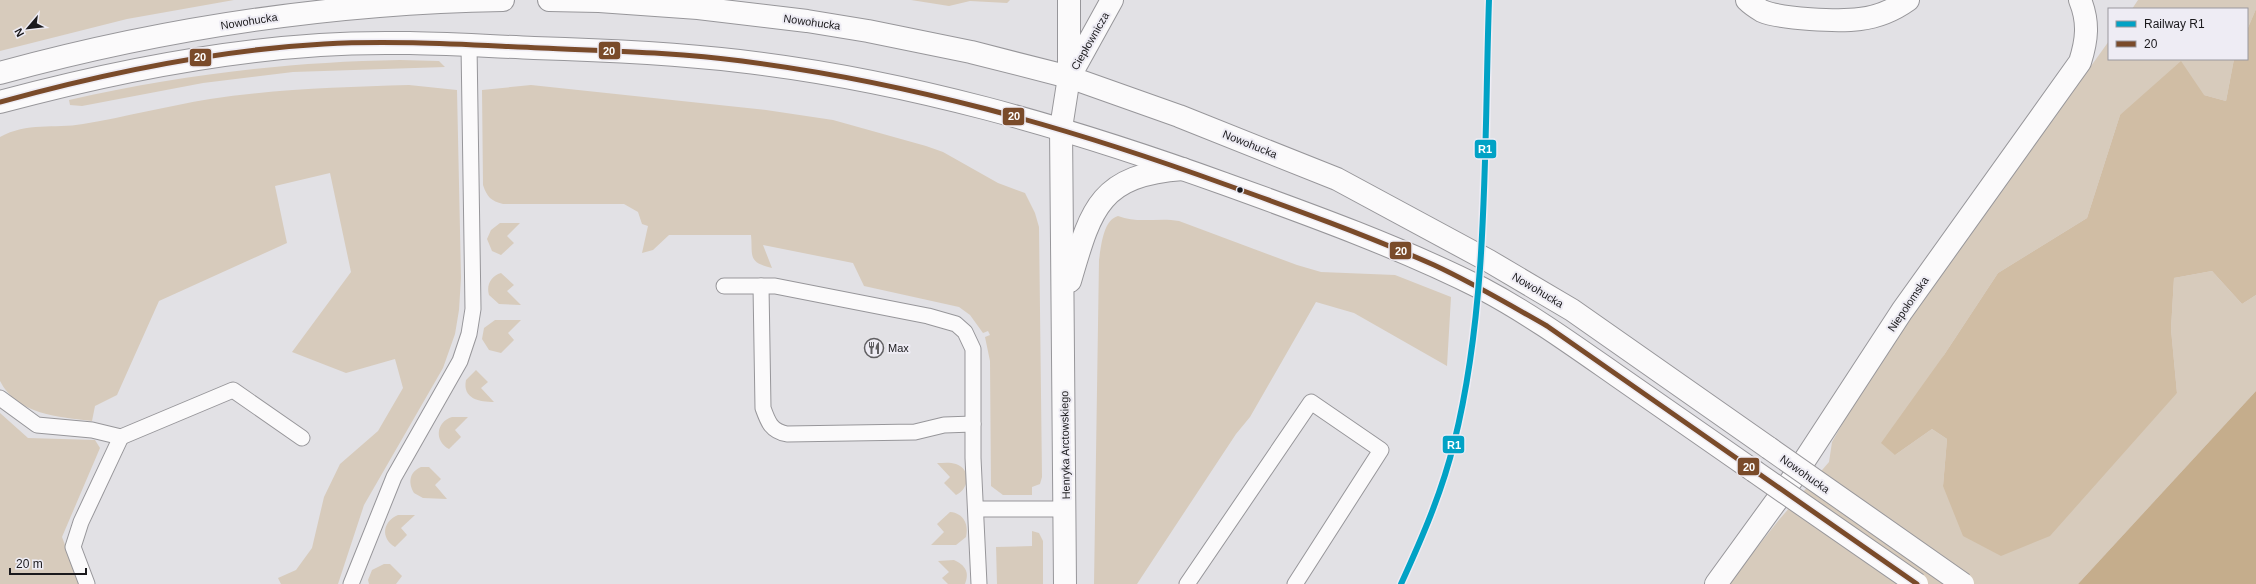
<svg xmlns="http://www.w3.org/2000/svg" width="2256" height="584" viewBox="0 0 2256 584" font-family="Arial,sans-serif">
<rect width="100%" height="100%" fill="#e2e1e5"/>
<g fill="#d7cbbc">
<path d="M0,0h234l-107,19 -127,32z"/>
<path d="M911,0h99l-3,3 -37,-2 -21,5z"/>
<path d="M2138,0h118v9l-9,21v-21h-115z"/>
<path d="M2109,41v18h125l-8,42 -22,-6 -84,20 -33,103 -89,55 -54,82 -49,100 37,-26 15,10 -4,47 234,-93 -6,-64 3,-51 38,-7 30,33 14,-9v96l-178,193h-350l50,-63 51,-59 3,-20 27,-48 68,-100z"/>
<path d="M400,60l39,1 6,6 -152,5 -90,11 -121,23 -12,-1 -1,-5c111,-25 216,-38 331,-40z"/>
<path d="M409,85l48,5 4,188 -2,32 -4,24 -12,34 -79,137 -26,79h-57l-3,-6 18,-8 16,-22 12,-51 16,-33 38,-33 25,-43 -8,-29 -49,14 -54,-21 59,-80 -21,-99 -55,13 12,57 -128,58 -42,94 -22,11 -3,15c-33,-4 -75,-6 -92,-40v-244c27,-15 54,-8 83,-13 42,-7 84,-18 127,-25 66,-10 133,-12 199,-14z"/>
<path d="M531,85l235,25 67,10 93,26 17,6 55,31 27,10 10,20 4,14 3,250 -2,7 -8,3v8h-29l-12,-9 -1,-125 -5,-24 5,-2 -2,-4 -5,2 -13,-18 -11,-8 -95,-21 -11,-23 -90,-18 9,23c-25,-6 -19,-12 -21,-33h-82l-16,15 -11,3 6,-27 -6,-2 -4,-12 -14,-8h-121c-12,-3 -16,-7 -20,-19l-1,-95z"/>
<path d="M1118,216c20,8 41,1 61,5l118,44 24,7 74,3 56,22 -4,69 -93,-53 -38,-11 -66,115 -14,17 -99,150h-43l5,-324c2,-13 4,-40 19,-44z"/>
<path d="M500,223h20l-13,13 7,7 -13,12 -9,-4 -5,-12 4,-9z"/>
<path d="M501,273l13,12 -7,6 14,14 -22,-1 -10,-9c-3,-10 2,-19 12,-22z"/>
<path d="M495,320h26l-13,13 6,7 -13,13 -12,-3 -7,-11 2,-11z"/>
<path d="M476,370l12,12 -7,6 13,14c-14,0 -32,-3 -28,-22z"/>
<path d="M0,413l28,25 67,2 5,8 -38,89 18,47h-80z"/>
<path d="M452,417h16l-13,13 6,7 -12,12c-15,-8 -13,-27 3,-32z"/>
<path d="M937,463c6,0 13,-1 19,1 16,6 13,25 0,31l-12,-12 6,-6z"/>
<path d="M421,467h8l12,12 -6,6 12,14 -24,-1 -9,-5c-6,-10 -5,-21 7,-26z"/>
<path d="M950,512c14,1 19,13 16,25l-10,8h-25l13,-13 -7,-8z"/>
<path d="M398,515h17l-14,13 6,7 -12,12c-15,-9 -12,-26 3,-32z"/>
<path d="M1032,531l7,2 4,8v43h-46l-1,-37 36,-1z"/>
<path d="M954,560c11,5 16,12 11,24h-17l-6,-6 7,-6 -11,-11z"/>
<path d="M384,564h6l12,12 -6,8h-27l-1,-4 4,-10z"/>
</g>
<path fill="#d0bda4" d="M2256,9v286l-14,9 -30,-33 -38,7 -3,51 6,64 -127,143 -49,20 -38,-20 -20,-50 4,-47 -15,-10 -37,26 -14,-12 63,-88 54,-82 89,-55 33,-103 61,-54 23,34 22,6 8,-42h13v-29z"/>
<path fill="#c5ad8c" d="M2256,391v193h-178z"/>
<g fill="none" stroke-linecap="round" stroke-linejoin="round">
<defs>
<g id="service">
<path d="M724,286h51l153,30 28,8 9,8 8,17v109l6,126"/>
<path d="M761,286l2,122c5,14 8,23 24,26l128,-2 29,-7 29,-1"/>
<path d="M0,398l37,27 55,5 29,7 112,-47 69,48"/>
<path d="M976,509h90"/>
<path d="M87,584l-14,-37 8,-25 40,-85"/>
<path d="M351,584l43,-107 66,-116 9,-27 4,-25 -4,-264"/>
<path d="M1187,584l124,-182 70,48 -86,134"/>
</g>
<g id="minor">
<path d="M1747,0c4,4 10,8 15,11 19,8 77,11 98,8 17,-2 34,-9 48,-19"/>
<path d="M1070,76l42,-76"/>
<path d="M1070,281c21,-72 29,-106 113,-112"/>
<path d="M1065,584l-4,-456 8,-51v-77"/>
<path d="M1716,584l77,-106 109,-167 178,-249c7,-22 9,-40 0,-62"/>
</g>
<g id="secondary">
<path d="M549,0l50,1 99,7 109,13 61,10 103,21 98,25 110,39 158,63 152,82 83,49 197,138"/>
<path d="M0,73c164,-45 332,-70 503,-73"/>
<path d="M0,102c104,-28 212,-50 320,-57 71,-5 143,0 214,3 69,2 137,5 205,13 167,19 328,66 486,123 86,31 177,64 258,105 47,25 90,56 133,86 46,32 92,64 138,96"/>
</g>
</defs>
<use href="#service" stroke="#97969a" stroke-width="17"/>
<use href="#minor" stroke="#97969a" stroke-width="24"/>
<use href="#secondary" stroke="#97969a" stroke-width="24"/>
<use href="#service" stroke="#fbfafb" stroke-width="15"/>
<use href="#minor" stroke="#fbfafb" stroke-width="22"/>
<use href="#secondary" stroke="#fbfafb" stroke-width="22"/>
<defs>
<g id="secondary-bridge">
<path d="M1769,448l194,136"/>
<path d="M1754,471l163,113"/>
</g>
</defs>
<use href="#secondary-bridge" stroke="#97969a" stroke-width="24" stroke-linecap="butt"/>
<use href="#secondary-bridge" stroke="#fbfafb" stroke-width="22"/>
<defs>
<path id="bus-1" d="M0,102c105,-29 215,-52 324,-58 72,-4 145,1 217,4 67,3 134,4 201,13 166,21 325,66 482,123 70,25 142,51 210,81 39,18 76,40 113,61l370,258"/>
</defs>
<use href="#bus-1" stroke="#eeecf4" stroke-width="8"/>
<use href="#bus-1" stroke="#7a4b2a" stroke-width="5"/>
<defs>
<path id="rail-1" d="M1401,584c21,-46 41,-92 53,-141 35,-140 30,-299 35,-443"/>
</defs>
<use href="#rail-1" stroke="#eeecf4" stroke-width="9"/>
<use href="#rail-1" stroke="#01a2c5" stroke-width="6"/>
</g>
<defs>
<symbol id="restaurant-ring" viewBox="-11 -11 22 22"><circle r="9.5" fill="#eeecf4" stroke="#605f62" stroke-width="1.5"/><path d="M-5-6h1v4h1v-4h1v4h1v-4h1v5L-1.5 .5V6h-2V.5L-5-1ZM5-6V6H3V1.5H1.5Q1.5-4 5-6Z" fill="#605f62"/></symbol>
</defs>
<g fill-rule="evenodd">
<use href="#restaurant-ring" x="863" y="337" width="22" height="22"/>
</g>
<circle fill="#1a191c" stroke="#eeecf4" stroke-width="1.5" cx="1240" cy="190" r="3.5"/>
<g text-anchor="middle" stroke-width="4" stroke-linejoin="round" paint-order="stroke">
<g font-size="11" fill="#1a191c" stroke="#eeecf4">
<text transform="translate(249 21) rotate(-9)" y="4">Nowohucka</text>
<text transform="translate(812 22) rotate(8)" y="4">Nowohucka</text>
<text transform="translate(1090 41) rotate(-60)" y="4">Ciepłownicza</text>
<text transform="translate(1250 144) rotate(22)" y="4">Nowohucka</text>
<text transform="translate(1538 290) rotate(31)" y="4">Nowohucka</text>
<text transform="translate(1908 304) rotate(-56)" y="4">Niepołomska</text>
<text transform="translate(1065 445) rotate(-91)" y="4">Henryka Arctowskiego</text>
<text transform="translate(1805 474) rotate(35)" y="4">Nowohucka</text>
</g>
<g font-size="11" fill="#1a191c" stroke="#eeecf4" text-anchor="start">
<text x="888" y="352">Max</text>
</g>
</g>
<g stroke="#eeecf4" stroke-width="1.5">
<rect x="598" y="41" width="23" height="19" rx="4" fill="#7a4b2a"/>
<rect x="189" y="48" width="23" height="19" rx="4" fill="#7a4b2a"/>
<rect x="1002" y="107" width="23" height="19" rx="4" fill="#7a4b2a"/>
<rect x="1474" y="139" width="23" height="20" rx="4" fill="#01a2c5"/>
<rect x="1389" y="241" width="23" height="19" rx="4" fill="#7a4b2a"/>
<rect x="1442" y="435" width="23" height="19" rx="4" fill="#01a2c5"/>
<rect x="1737" y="457" width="23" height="19" rx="4" fill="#7a4b2a"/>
</g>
<g font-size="11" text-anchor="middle" font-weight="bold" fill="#fff">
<text x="609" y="55">20</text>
<text x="200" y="61">20</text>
<text x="1014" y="120">20</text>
<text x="1485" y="153">R1</text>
<text x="1401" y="255">20</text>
<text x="1454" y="449">R1</text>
<text x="1749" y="471">20</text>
</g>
<rect x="2108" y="8" width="140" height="52" fill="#eeecf4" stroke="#99989e"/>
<rect x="2116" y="21" width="20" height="6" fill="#01a2c5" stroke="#99989e"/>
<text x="2144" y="28" font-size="12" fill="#1a191c">Railway R1</text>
<rect x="2116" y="41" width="20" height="6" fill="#7a4b2a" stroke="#99989e"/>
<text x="2144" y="48" font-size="12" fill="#1a191c">20</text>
<g transform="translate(28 28) rotate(242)" stroke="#eeecf4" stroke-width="3" paint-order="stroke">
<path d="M0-3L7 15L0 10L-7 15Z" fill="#1a191c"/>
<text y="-6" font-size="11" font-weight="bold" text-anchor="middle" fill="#1a191c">N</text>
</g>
<path d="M10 568v6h76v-6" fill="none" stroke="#1a191c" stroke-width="2"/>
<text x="16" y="568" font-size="12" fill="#1a191c" stroke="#eeecf4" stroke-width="3" paint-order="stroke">20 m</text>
</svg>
